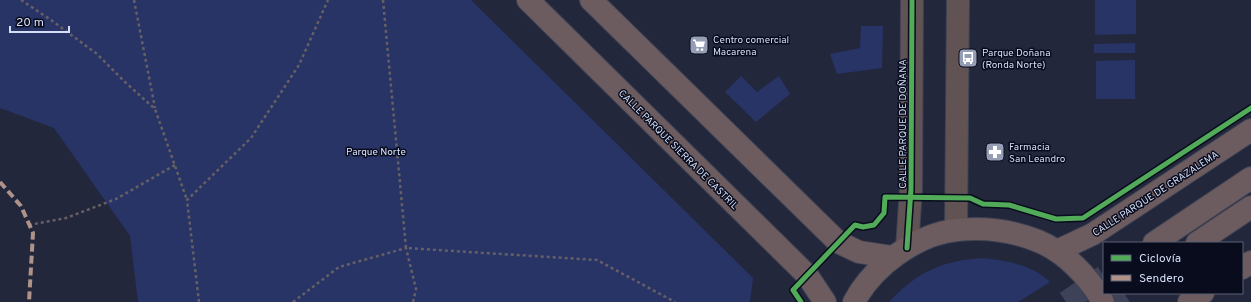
<svg xmlns="http://www.w3.org/2000/svg" width="1251" height="302" viewBox="0 0 1251 302" font-family="Overpass,sans-serif">
<rect width="100%" height="100%" fill="#22273c"/>
<g fill="#273465">
<path d="M0,0h471l282,278 -3,24h-612l-8,-66 -76,-108 -54,-20z"/>
<path d="M1095,0h41v34l-41,1z"/>
<path d="M861,26h22l-1,42 -45,6 -7,-20 30,-6z"/>
<path d="M1135,43v10h-41v-9z"/>
<path d="M1135,60v39h-39v-38z"/>
<path d="M741,76l16,16 22,-16 11,18 -34,28 -31,-30z"/>
<path d="M982,258c23,2 51,7 68,24l-32,20h-129c28,-30 52,-41 93,-44z"/>
</g>
<g fill="none" stroke-linecap="round" stroke-linejoin="round">
<g stroke="#3d4258" stroke-width="22" stroke-dasharray="22 11" stroke-linecap="butt">
<path d="M1066,302l38,-26"/>
<path d="M1110,302l14,-9"/>
</g>
<defs>
<g id="minor">
<path d="M956,230l2,-230"/>
<path d="M907,248l4,-59 1,-189"/>
</g>
<g id="major">
<path d="M528,0l279,275 18,27"/>
<path d="M591,0l247,242 21,10 33,5"/>
<path d="M1154,243l97,-65"/>
<path d="M1197,243l54,-36"/>
<path d="M1057,251l36,-17 158,-104"/>
<path d="M1242,268l9,-6"/>
<path d="M854,302c19,-36 63,-68 103,-72 27,-3 56,1 81,11 27,11 51,36 65,61"/>
<path d="M1189,302l14,-9"/>
</g>
</defs>
<use href="#minor" stroke="#3d4254" stroke-width="24"/>
<use href="#major" stroke="#3d4254" stroke-width="24"/>
<g stroke="#665f65" stroke-width="2.5" stroke-dasharray="3 3" stroke-linecap="butt">
<path d="M21,0l30,20 46,34 28,28 30,27 32,91"/>
<path d="M134,0l21,108"/>
<path d="M383,0l23,248 191,12 78,42"/>
<path d="M29,225l37,-7 50,-19 59,-34"/>
<path d="M199,302l-12,-102 64,-62 48,-73 29,-65"/>
<path d="M293,302l46,-35 67,-19 10,41 -3,13"/>
</g>
<use href="#minor" stroke="#615354" stroke-width="22"/>
<use href="#major" stroke="#6c5b5f" stroke-width="22"/>
<path stroke="#af9288" stroke-width="4" stroke-dasharray="8 4" stroke-linecap="butt" d="M0,182l21,24 12,27 -4,69"/>
<defs>
<g id="cycleway">
<path d="M907,248l4,-59 1,-189"/>
<path d="M801,302l-8,-12 62,-65 8,2 11,-2 10,-12 1,-16 85,1 13,6 26,1 47,14 27,-1 168,-110"/>
</g>
</defs>
<use href="#cycleway" stroke="#080c1d" stroke-width="8"/>
<use href="#cycleway" stroke="#51ab58" stroke-width="5"/>
</g>
<defs>
<symbol id="supermarket-square" viewBox="-11 -11 22 22"><rect x="-9" y="-9" width="18" height="18" rx="4" fill="#969eb6" stroke="#080c1d"/><path d="M-6-5.5h2.5l.6 2H6L4.5 2H-2.5L-4.4-4H-6ZM-1.5 3.2a1.3 1.3 0 1 0 .1 0ZM3 3.2a1.3 1.3 0 1 0 .1 0Z" fill="#fff"/></symbol>
<symbol id="bus-square" viewBox="-11 -11 22 22"><rect x="-9" y="-9" width="18" height="18" rx="4" fill="#969eb6" stroke="#080c1d"/><path d="M-5-6H5V4H4V6H2V4H-2V6H-4V4H-5ZM-3.5-4V0h7V-4ZM-3.5 1.2v1.5H-2V1.2ZM2 1.2v1.5H3.5V1.2Z" fill="#fff"/></symbol>
<symbol id="pharmacy-square" viewBox="-11 -11 22 22"><rect x="-9" y="-9" width="18" height="18" rx="4" fill="#969eb6" stroke="#080c1d"/><path d="M-2-6h4v4h4v4h-4v4h-4v-4h-4v-4h4Z" fill="#fff"/></symbol>
</defs>
<g fill-rule="evenodd">
<use href="#supermarket-square" x="688" y="34" width="22" height="22"/>
<use href="#bus-square" x="957" y="47" width="22" height="22"/>
<use href="#pharmacy-square" x="984" y="141" width="22" height="22"/>
</g>
<g text-anchor="middle" stroke-width="3" stroke-linejoin="round" paint-order="stroke">
<g font-size="10" fill="#d5def7" stroke="#080c1d" text-anchor="start">
<text x="713" y="43">Centro comercial<tspan x="713" dy="12">Macarena</tspan></text>
<text x="982" y="56">Parque Doñana<tspan x="982" dy="12">(Ronda Norte)</tspan></text>
<text x="1009" y="150">Farmacia<tspan x="1009" dy="12">San Leandro</tspan></text>
</g>
<g font-size="10" fill="#d5def7" stroke="#080c1d">
<text transform="translate(902 124) rotate(-90)" y="4">CALLE PARQUE DE DOÑANA</text>
<text transform="translate(679 149) rotate(45)" y="4">CALLE PARQUE SIERRA DE CASTRIL</text>
<text transform="translate(1155 193) rotate(-33)" y="4">CALLE PARQUE DE GRAZALEMA</text>
</g>
<g font-size="10" fill="#dae3fd" stroke="#080c1d">
<text x="376" y="155">Parque Norte</text>
</g>
</g>
<rect x="1103" y="242" width="140" height="52" fill="#080c1d" stroke="#5a6074"/>
<rect x="1111" y="255" width="20" height="6" fill="#51ab58" stroke="#5a6074"/>
<text x="1139" y="262" font-size="12" fill="#d5def7">Ciclovía</text>
<rect x="1111" y="275" width="20" height="6" fill="#af9288" stroke="#5a6074"/>
<text x="1139" y="282" font-size="12" fill="#d5def7">Sendero</text>
<path d="M10 26v6h59v-6" fill="none" stroke="#d5def7" stroke-width="2"/>
<text x="16" y="26" font-size="12" fill="#d5def7" stroke="#080c1d" stroke-width="3" paint-order="stroke">20 m</text>
</svg>
